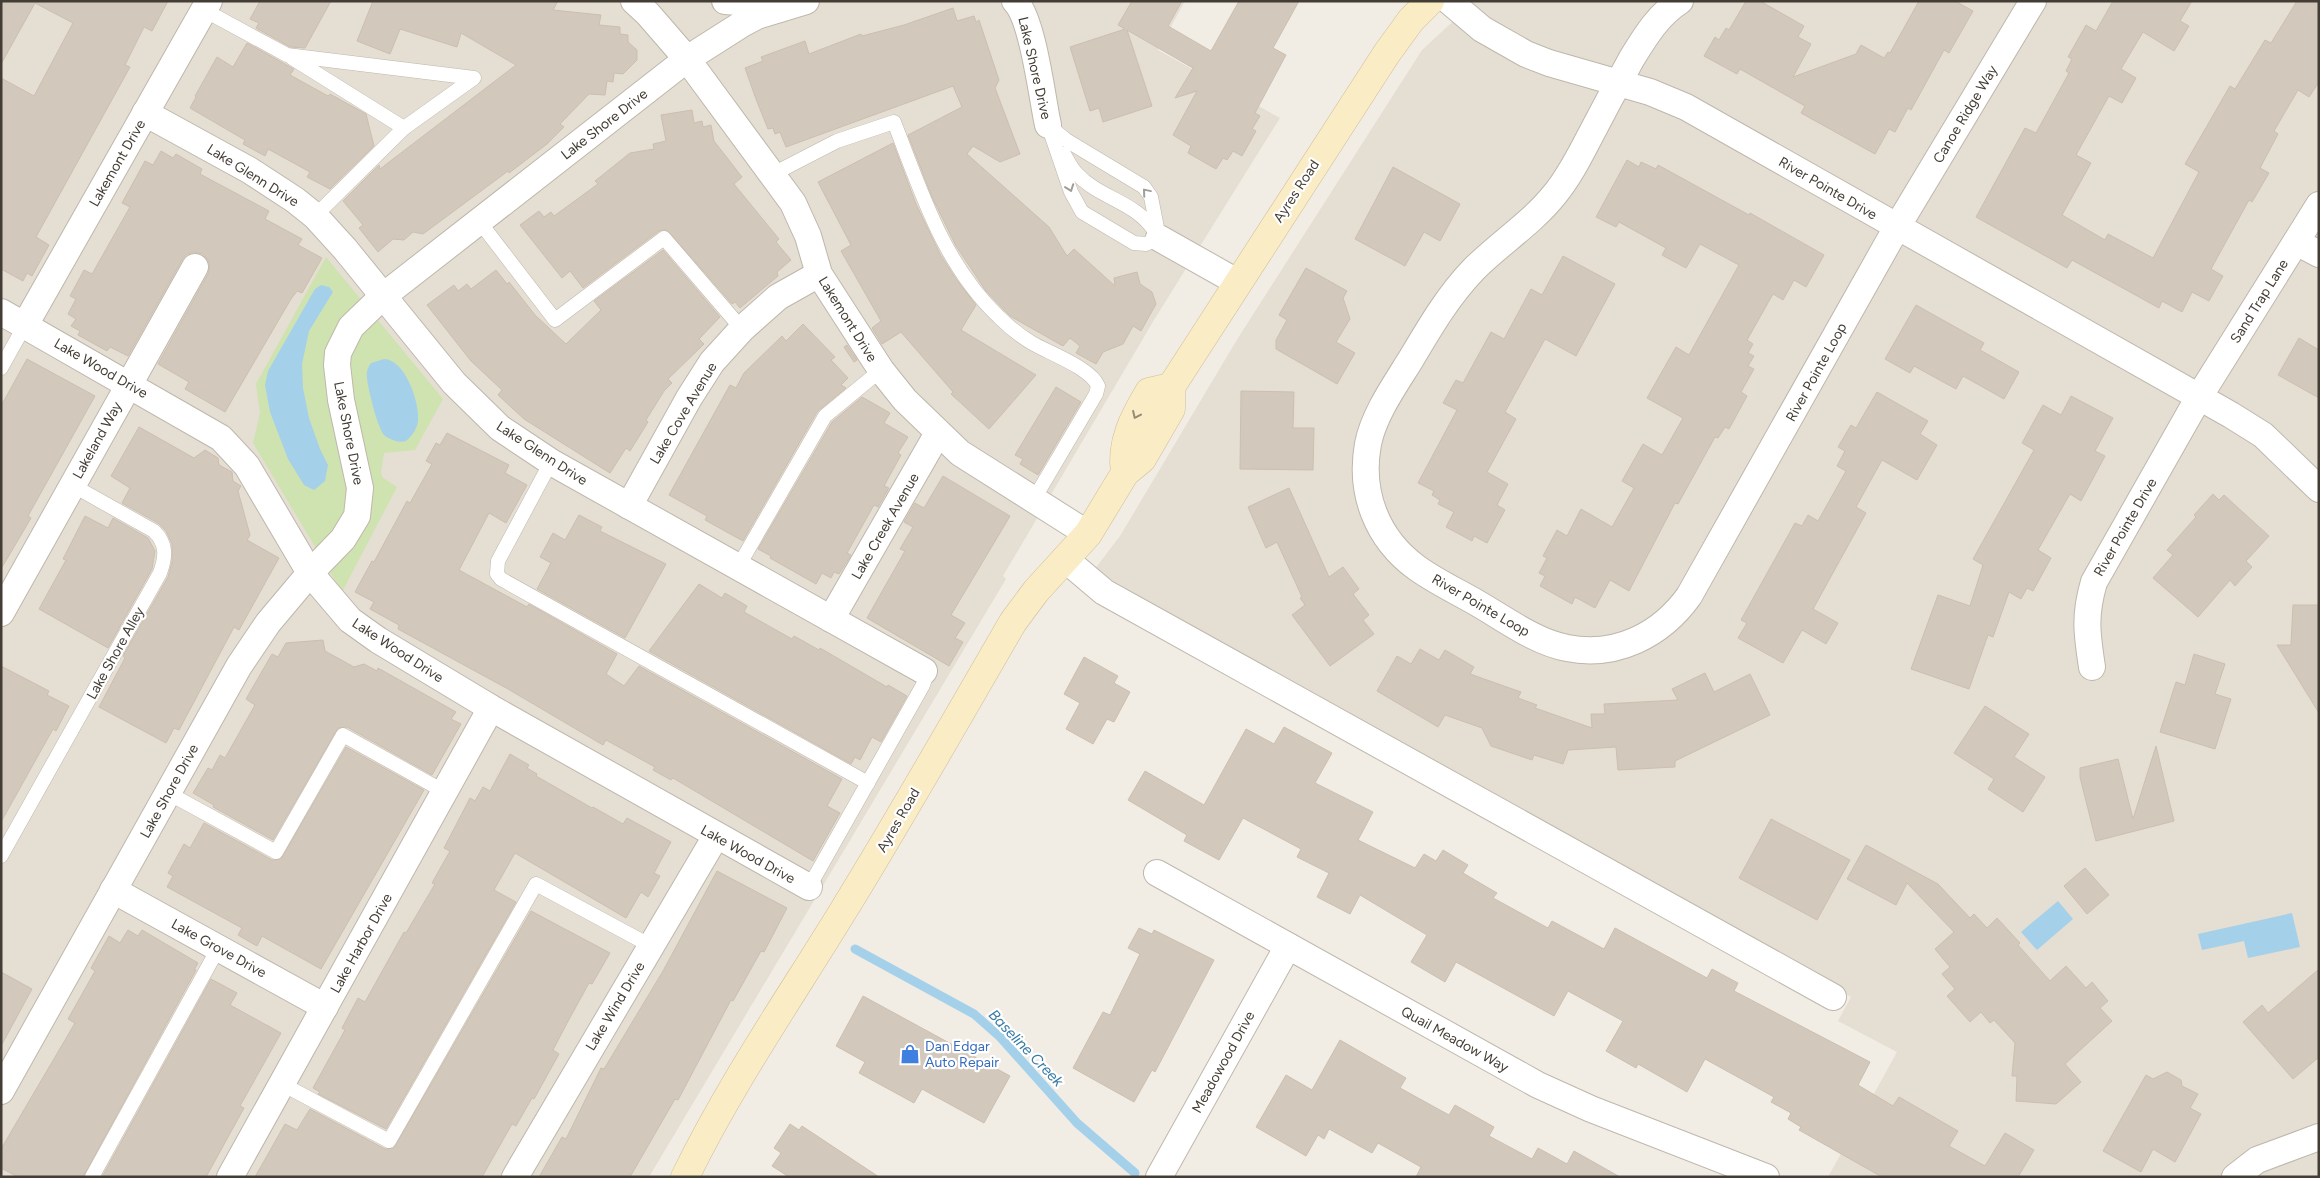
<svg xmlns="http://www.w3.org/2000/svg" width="2320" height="1178" viewBox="0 0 2320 1178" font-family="Figtree,sans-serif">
<rect width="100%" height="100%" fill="#f1ede5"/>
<g fill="#e5ded3">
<path d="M1,1h1184l-27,49 122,68 -126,202 -151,256 3,3 -357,598h-648z"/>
<path d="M1475,1h844v1176h-491l69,-125 -59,-31 13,-24 -757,-427 26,-34 118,-198 184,-288z"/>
</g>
<path fill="#cee3b0" d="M326,257l117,142 -28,51 -31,3 -3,19 1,5 15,10 -55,105 -89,-149 7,-30 -4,-29z"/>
<g fill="#a4d0ea">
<path d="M321,285l8,2 4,5 -24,39 -7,33 1,24 6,30 11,31 8,16 -3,16 -11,9 -10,-5 -16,-26 -18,-47 -5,-27 3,-14 47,-82z"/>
<path d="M384,359c21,0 36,44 34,62 -1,8 -6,15 -12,20 -7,2 -16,-1 -22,-6 -7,-9 -16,-46 -17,-57 -1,-6 1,-11 4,-15z"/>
<path d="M2058,901l15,18 -36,31 -16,-18z"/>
<path d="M2292,913l8,34 -52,11 -4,-17 -42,9 -4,-16z"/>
</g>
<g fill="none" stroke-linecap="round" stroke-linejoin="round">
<path stroke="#a4d0ea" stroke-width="9" d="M855,949l119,65 26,23 77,86 58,50"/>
</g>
<g fill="#d2c8bb" stroke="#ccbfaf">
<path d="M1,1h167l-16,30 -8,-4 -19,38 5,2 -94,170 13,8 -17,31 -5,-3 -4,8 -22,-12v-191l33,18 39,-73 -38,-20 -34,61z"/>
<path d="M260,1h71l-26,47 -15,-1 -34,-19 3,-5 -9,-4z"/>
<path d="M373,1h185l-5,9 48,5 -2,10 21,2v7l8,1v7l9,8v10l-14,14 -9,-1 -1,9 -6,-1 -2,14 -16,-1 -29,30 4,3 -17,17 -38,29 -1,-2 -85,63 -10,-2 -9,8 -11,-1 -15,13 -19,-24 4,-3 -20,-24 36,-36 1,4 136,-104 -55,-32 -4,14 -57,-18 -10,25 -33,-13z"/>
<path d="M1132,1h50l-14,25 43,25 28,-50h60l-26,47 13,7 -31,58 5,3 -8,13 4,2 -14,25 -9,-5 -6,9 -4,-2 -7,11 -28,-16 3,-7 -18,-11 24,-44 -22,7 18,-30 -66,-38 25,76 -49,16 -4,-14 -9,3 -20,-64 55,-18 -7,-4z"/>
<path d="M1746,1h14l44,25 -6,11 13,7 -18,33 63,-23 5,-9 23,13 4,-6 2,1 29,-52h36l18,10 -24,42 -5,-3 -33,60 -3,-2 -13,24 -6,-3 -14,25 -74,-41 4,-7 -65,-37 -3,5 -33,-18 11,-19 4,3 7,-12 3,2z"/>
<path d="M2113,1h79l-12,20 9,5 -15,25 -31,-19 -22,37 15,9 -14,25 -13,-7 -33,59 15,8 -29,52 43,25 3,-6 45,24 46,-86 -14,-8 45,-78 5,3 30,-49 6,3 26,-42h22v81l-10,15 -11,-7 -24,41 4,3 -18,34 9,5 -17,29 -3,-2 -38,69 12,7 -14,25 -17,-9 -10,20 -20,-11 -3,7 -87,-48 -5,8 -91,-51 49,-89 11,5 33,-60 -3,-2 6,-12 -4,-2 18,-32 10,6z"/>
<path d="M953,8l4,13 17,-5 2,6 3,-2 20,60 -4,8 25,66 -20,8 -27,-16 -6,8 82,73 18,29 7,-7 41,37 -1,-8 23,-6 3,12 12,8 4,12 -15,27 -8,-5 -10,18 -20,8 -7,12 -20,-11 4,-7 -10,-8 -7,8 -53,-30 -24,-25 -30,-45 -24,-49 -24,-62 54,-28 -9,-21 -167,61 -6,-15 -5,2 -2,-6 -5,1 -12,-30 -11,-31 18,-7 -2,-4 44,-16 4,13 52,-20 1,2 42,-11z"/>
<path d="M247,43l47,26 -4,6 38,21 2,-2 36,20 8,32 -44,43 -23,-12 3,-5 -42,-23 -3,7 -22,-12 2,-4 -55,-32 6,-11 -1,-1 22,-39 16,10z"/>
<path d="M692,110l2,13 8,-2 1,6 8,-2 3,16 28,36 -8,7 45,55 -3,3 15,18 -14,12 1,4 -38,32 -5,-6 -3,2 -65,-74 -8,1 -76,57 -13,-17 -8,7 -42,-53 19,-14 5,6 7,-5 3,4 44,-32 -3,-3 35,-28 24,-4 -1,-5 13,-3 -5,-26z"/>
<path d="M893,143l23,61 24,50 16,25 20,26 -15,25 75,45 -47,54 -38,-35 2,-2 -52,-60 -19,12 -10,-16 9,-7 -40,-70 10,-6 -33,-63z"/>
<path d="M161,151l12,7 3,-4 26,15 -2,5 69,37 -4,8 37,20 -4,6 24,13 -20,35 -5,-2 -6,8 -66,113 -40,-23 4,-7 -31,-18 50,-90 2,-8 -2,-6 -5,-6 -9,-2 -7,2 -5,6 -54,96 -18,-9 -3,4 -29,-16 2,-4 -9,-5 5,-7 -8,-5 8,-15 -6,-3 14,-26 8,4 38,-67 -8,-4 23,-42 8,4z"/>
<path d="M1627,160l12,7 2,-5 15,7 2,-4 91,50 1,-2 74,42 -18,32 -12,-7 -11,20 -10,-6 -26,46 6,4 -5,9 6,3 -6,10 6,3 -13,23 6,4 -18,33 -4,-2 -7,11 -3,-1 -37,67 -3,-1 -46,88 -19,-11 -15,28 -20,-11 -3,7 -32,-18 5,-10 -6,-3 8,-15 -4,-2 14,-26 10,6 14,-27 31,18 22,-39 -12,-7 21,-37 19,11 21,-37 -36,-20 29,-51 13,8 50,-90 -39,-21 -14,24 -24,-13 4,-7 -47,-26 -3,5 -20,-10z"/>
<path d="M1393,167l67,37 -20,37 -16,-9 -19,34 -50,-27z"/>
<path d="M663,250l57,67 -21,22 5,5 -36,35 4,4 -8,8 -18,29 2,2 -18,29 -4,-3 -16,25 -86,-54 -26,-24 4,-5 -31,-29 -44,-56 27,-20 4,6 9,-7 4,5 25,-19 11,14 2,-2 26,33 31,29 35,-34 -7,-9z"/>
<path d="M1563,256l52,28 -39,72 -31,-17 -40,73 11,7 -29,53 21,12 -11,21 8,5 -18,33 -13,-7 -2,5 -26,-14 8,-15 -16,-8 2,-4 -8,-5 2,-4 -16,-8 39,-73 -14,-7 13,-23 7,3 28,-51 13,7 27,-50 11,6z"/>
<path d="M1306,268l41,23 -4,7 7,21 -14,23 19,11 -18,31 -61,-35v-9l11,-20 -8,-5z"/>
<path d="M1916,305l68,38 -4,7 39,22 -15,27 -41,-23 -7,13 -42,-23 -4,7 -25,-14z"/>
<path d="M803,324l32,33 -4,3 17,18 -7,7 5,3 -29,24 -74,129 -38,-21 2,-4 -38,-21 61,-110 6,3 8,-15 38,-37 4,5z"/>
<path d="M2299,338l20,12v48l-41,-23z"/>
<path d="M847,345l10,15 -3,2 -10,-15z"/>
<path d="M27,359l68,37 -67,120 3,2 -30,51v-163z"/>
<path d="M1056,387l25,15 -43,73 -18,-11 3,-5 -8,-4z"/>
<path d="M1241,391l53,1 -1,36h21l-1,42 -73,-1z"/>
<path d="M1877,392l51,29 -8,13 17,11 -20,35 -35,-20 -26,47 10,6 -53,96 25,14 -12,21 -24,-14 -19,33 -45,-25 9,-15 -6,-3 54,-97 7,3 6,-11 10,6 28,-50 -9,-5 8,-15 -7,-4 13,-22 5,3z"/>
<path d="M2071,396l42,22 -18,33 10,5 -24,45 -11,-7 -32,56 13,8 -18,33 -6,-3 -6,11 -12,-7 -16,45 -5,-2 -19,54 -58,-20 27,-74 32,11 13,-41 -10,-6 61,-109 -12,-7 21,-38 18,10z"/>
<path d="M862,397l28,16 -6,10 24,14 -10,16 3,2 -17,31 5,2 -11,19 -4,-2 -27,48 4,2 -12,19 -5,-2 -3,6 -9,-5 -6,11 -46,-26 1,-2 -13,-7 74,-127z"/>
<path d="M139,427l55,31 11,-8 13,8 1,7 13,7 1,9 8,5 -3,5 12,44 -3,5 32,18 -40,72 -5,-3 -55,103 -5,-2 -8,15 -67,-36 26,-49 -2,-2 45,-79 4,-15v-18l-6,-13 -8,-8 -36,-20 8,-15 -19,-12z"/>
<path d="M447,433l62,32 -4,8 22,12 -21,38 -17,-10 -30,57 68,37 2,-3 88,50 -11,20 18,12 15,-20 203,113 -15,27 13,7 -27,48 -140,-83 -2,2 -18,-10 2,-3 -49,-27 -3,5 -95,-56 -110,-60 1,-4 -29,-16 4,-7 -19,-10 17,-31 2,1 33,-61 3,2 22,-39 -6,-3 10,-18 4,2z"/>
<path d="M943,476l67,40 -59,99 14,8 -10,15 8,4 -14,24 -82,-48 38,-67 -5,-2 13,-22 -9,-5 11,-19 9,5z"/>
<path d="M1289,488l40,89 14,-10 16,22 -6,5 16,21 -6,5 11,14 -44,32 -38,-51 13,-10 -5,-7 2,-1 -25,-55 -11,6 -18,-41z"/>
<path d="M2213,494l6,6 5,-5 45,41 -23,25 6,6 -17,19 -5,-6 -32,37 -45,-39 20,-23 -6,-5 29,-33 -2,-2z"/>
<path d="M579,515l23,12 -2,4 66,33 -41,74 -88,-49 14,-26 -11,-6 13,-24 12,7z"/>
<path d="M85,516l23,12 5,-10 35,20 7,13 -3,18 -44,79 -69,-39 27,-49 -3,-1z"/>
<path d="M699,584l23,14 3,-5 22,13 -3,6 48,27 2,-3 25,14 1,-2 67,39 1,-2 19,11 -26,46 -9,-5 -12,23 -5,-3 -4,7 -202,-113z"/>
<path d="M2293,605h26v108l-42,-68h14z"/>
<path d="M323,640l2,11 29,16 10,-3 13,7 1,-3 78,44 -5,7 10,5 -29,51 -85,-48 -9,1 -65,112 -60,-33 1,-2 -21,-12 15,-25 4,2 8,-15 5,3 30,-53 -9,-6 26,-45 6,3 8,-14z"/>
<path d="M1420,649l19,11 6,-10 29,17 -4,7 51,18 -3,6 19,7 -2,3 57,20 -1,-14h14l-1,-10 74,-4 -6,-11 33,-16 9,19 36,-18 20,41 -95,46v6l-57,3 -2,-23 -48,3 -5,14 -29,-9 -2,5 -41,-14 -9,-18 -37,-13 -7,12 -61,-36 20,-35 14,8z"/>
<path d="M2194,654l31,10 -10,30 16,5 -16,50 -55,-17 16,-50 9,3z"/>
<path d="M1084,657l34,19 -4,7 16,9 -16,30 -7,-3 -14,25 -27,-15 14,-26 -16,-9z"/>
<path d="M1,666l48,25 -2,4 22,11 -13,25 -3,-2 -52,93z"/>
<path d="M1985,706l44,28 -15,23 31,20 -22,35 -35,-23 6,-10 -40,-26z"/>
<path d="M1284,727l48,26 -17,30 58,29 -15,28 57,28 9,-14 12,7 7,-11 25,15 -5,8 34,20 -4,5 55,30 4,-7 52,28 11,-21 92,50 5,-9 26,14 -4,8 136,71 -12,23 35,21 6,-9 59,34 -9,15 36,20 20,-33 29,17 -16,27h-136l-83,-47 2,-3 -13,-8 3,-6 -20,-11 3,-5 -69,-38 -18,33 -49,-28 -2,4 -30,-17 17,-30 -55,-30 -14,25 -98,-54 -11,20 -34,-20 16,-27 -67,-40 -10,19 -33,-17 12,-24 -32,-16 4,-8 -58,-31 -24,42 -35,-19 3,-6 -59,-35 17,-29 59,34 42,-76 28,15z"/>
<path d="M2156,746l18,75 -78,20 -16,-64v-9l38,-9 15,60z"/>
<path d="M346,747l78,43 -103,179 -59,-33 -5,10 -19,-11 4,-7 -75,-41 6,-11 -5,-3 16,-29 6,4 14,-25 68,37 9,-1z"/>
<path d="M510,754l19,11 -2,3 10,6 -1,2 56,32 1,-1 30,17 4,-6 44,24 -17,31 6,3 -12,21 -7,-5 -15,26 -111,-65 -21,37 22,12 -130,227 -68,-35 2,-2 -7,-4 32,-58 -3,-2 16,-30 7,4 39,-70 2,1 29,-49 -3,-1 18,-32 -6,-3 26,-50 5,3 8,-14 7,4z"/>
<path d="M1771,819l79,41 -33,60 -78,-42z"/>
<path d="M1866,845l72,39 32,34 4,-4 13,14 10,-10 23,25 -2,2 32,36 16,-15 20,22 6,-6 16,19 -8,7 12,13 -47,43 16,18 -25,22 -40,-3 1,-25h-5l3,-33 -21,-23 -4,3 -9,-11 -11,10 -23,-26 8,-7 -13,-15 8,-7 -15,-18 19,-17 -47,-49 -11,22 -49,-26z"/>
<path d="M2085,868l24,27 -22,19 -23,-28z"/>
<path d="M717,871l70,37 -23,44 -3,-1 -28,50 -2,-1 -53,100 -3,-1 -45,78h-91l23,-40 4,2 35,-71 3,1 59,-98z"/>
<path d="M531,911l79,42 -18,31 -3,-1 -23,42 -13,25 6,4 -25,45 -2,-1 -16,28 -4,-2 -30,53h-227l30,-53 12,6 13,-21 75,40 9,-1z"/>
<path d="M1139,928l13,6 2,-4 60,30 -59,112 -3,-2 -18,32 -61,-34 30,-56 7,3 30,-61 -12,-6z"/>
<path d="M128,930l10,6 4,-6 56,33 -4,7h2l-113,207h-65l-17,-9v-19l74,-126 -7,-4 27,-48 -4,-3 18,-32 11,7z"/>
<path d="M2319,969v88l-26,22 -50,-57 19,-17 6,8z"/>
<path d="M1,972l31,17 -31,57z"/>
<path d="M211,979l26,14 -7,12 51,28 -41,73 4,2 -38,69h-104z"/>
<path d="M863,996l147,80 -26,47 -62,-34 -8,14 -55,-30 6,-11 -29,-16z"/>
<path d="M1340,1040l66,38 -6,10 49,27 6,-10 39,22 -5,9 43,23 6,-11 29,16 7,-13 46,26h-204l5,-10 -43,-24 -6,10 -43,-24 -5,10 -6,-4 -12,21 -50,-29 30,-52 26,15z"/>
<path d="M2167,1072l14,8 1,6 16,8 -8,14 11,6 -26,48 -22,-13 -12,23 -38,-21 43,-76 7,4z"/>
<path d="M790,1124l9,6 3,-4 77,51h-90l-17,-11 9,-13 -7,-5z"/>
</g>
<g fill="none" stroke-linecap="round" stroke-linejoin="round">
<defs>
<g id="lane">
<path d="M204,10l83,45 187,23 -70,50 -89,88"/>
<path d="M292,58l112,70"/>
<path d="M1048,125l23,67 11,20 52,31 12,1 13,-6"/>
<path d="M1049,126l17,14 78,47 7,10 8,41"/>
<path d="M1064,154c4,7 7,14 13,20 23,25 59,27 79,59"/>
<path d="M773,174l64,-33 57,-19c27,69 49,142 105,195 10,10 21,19 33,26 17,10 59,25 66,43l-2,8 -62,105"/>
<path d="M479,221l76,99 109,-82 78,91"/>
<path d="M1,368l24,-43"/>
<path d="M551,462l-53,99 -1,13 4,5 367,204"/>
<path d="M738,567l87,-151 56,-46"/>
<path d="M168,793l108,59 67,-117 102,57"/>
<path d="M1,856l159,-283c6,-17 7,-29 -6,-42l-82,-46"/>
<path d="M809,887l114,-202 2,-6 -1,-8"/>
<path d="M282,1084l107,57 147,-257 115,62"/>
<path d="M92,1177l127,-230"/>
</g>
<g id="street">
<path d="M634,1l14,13 39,45 106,144 15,33 11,38 62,96 24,30 55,53 128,81"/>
<path d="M725,1l52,4"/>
<path d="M1015,1c18,18 27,97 33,124"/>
<path d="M1449,1l33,28 44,25 23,9 101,29 36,15 545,308 32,20 56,54"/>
<path d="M1680,1c-22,14 -35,36 -48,57 -15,27 -29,53 -43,80 -10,19 -20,39 -34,56 -23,29 -55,49 -81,75 -26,27 -44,58 -63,90 -16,26 -37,55 -43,85 -9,49 9,95 49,124 18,13 41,24 60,35 28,16 58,39 90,45 49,10 94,-13 122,-52l208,-369 136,-226"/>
<path d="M145,113l104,57 46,30 20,16 30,33 109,134 46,45 51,34 373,209"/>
<path d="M1159,238l78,44"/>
<path d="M2296,242l23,12"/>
<path d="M1,312l220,126 26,28 63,107 40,47 28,20 113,68 318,179"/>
<path d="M25,325l184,-324"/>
<path d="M629,506l60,-108 23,-36 30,-33 36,-32 41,-23"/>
<path d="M1065,559l39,33 729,405"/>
<path d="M1,613l194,-346"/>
<path d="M831,619l107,-186"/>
<path d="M2092,667c-5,-33 -8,-51 2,-85l105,-185 120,-192"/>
<path d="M1157,873l381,212 53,24 175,68"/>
<path d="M113,890l212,117"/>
<path d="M1,1091l238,-425 29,-43 42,-50 33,-34 14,-23 3,-28 -19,-88 -4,-35 1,-12 13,-26 31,-30 305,-238 55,-35 15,-8 49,-15"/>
<path d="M230,1177l261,-469"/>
<path d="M515,1177l201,-341"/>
<path d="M1159,1177l129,-231"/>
<path d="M2235,1177l22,-17 62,-23"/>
</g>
<g id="secondary">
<path d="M1125,473c-5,-30 9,-56 24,-81l22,-5"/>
<path d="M685,1177c45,-92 102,-175 155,-261 60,-97 116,-196 173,-294l23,-31 52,-57 37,-61 17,-14 29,-50v-22l216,-334 24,-33 19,-19"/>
</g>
</defs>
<use href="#lane" stroke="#bfb7ab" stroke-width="15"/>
<use href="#street" stroke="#bfb7ab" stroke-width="28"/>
<use href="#secondary" stroke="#cebe97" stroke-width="29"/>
<use href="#lane" stroke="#fff" stroke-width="14"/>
<use href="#street" stroke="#fff" stroke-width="26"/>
<use href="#secondary" stroke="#faecc5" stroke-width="28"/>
</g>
<defs><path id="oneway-chevron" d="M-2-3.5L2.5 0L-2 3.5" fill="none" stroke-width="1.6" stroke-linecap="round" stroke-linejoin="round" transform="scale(1.25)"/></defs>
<g stroke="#a19e9a">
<use href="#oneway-chevron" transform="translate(1070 188) rotate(70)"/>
<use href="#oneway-chevron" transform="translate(1146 192) rotate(-130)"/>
</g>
<use stroke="#958c76" href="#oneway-chevron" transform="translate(1136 415) rotate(115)"/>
<defs>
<symbol id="shop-bare" viewBox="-9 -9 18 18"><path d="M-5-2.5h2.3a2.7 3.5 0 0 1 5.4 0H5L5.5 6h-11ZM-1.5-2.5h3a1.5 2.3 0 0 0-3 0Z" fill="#3f7fe0" stroke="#fff" stroke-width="2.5" paint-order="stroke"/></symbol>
</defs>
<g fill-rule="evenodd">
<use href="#shop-bare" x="896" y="1040" width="28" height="28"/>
</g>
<g text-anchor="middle" stroke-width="4.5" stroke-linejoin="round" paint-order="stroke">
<g font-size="14" fill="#433d35" stroke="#fff">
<text transform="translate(1035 68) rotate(77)" y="5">Lake Shore Drive</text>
<text transform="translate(1965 114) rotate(-59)" y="5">Canoe Ridge Way</text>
<text transform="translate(604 124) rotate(-38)" y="5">Lake Shore Drive</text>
<text transform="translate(117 163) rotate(-60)" y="5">Lakemont Drive</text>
<text transform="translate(253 175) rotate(32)" y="5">Lake Glenn Drive</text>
<text transform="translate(1828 188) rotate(30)" y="5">River Pointe Drive</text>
<text transform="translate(1296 191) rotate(-57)" y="5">Ayres Road</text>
<text transform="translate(2259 301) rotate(-58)" y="5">Sand Trap Lane</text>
<text transform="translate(848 319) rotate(58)" y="5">Lakemont Drive</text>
<text transform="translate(101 368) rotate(30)" y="5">Lake Wood Drive</text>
<text transform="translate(1816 372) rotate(-61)" y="5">River Pointe Loop</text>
<text transform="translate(683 413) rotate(-59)" y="5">Lake Cove Avenue</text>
<text transform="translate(349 433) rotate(79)" y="5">Lake Shore Drive</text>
<text transform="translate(97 440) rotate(-61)" y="5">Lakeland Way</text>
<text transform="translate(542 453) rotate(33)" y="5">Lake Glenn Drive</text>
<text transform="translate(885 526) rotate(-60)" y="5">Lake Creek Avenue</text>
<text transform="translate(2125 527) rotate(-60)" y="5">River Pointe Drive</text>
<text transform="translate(1481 605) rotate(30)" y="5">River Pointe Loop</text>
<text transform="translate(398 650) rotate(33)" y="5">Lake Wood Drive</text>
<text transform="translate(115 653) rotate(-61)" y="5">Lake Shore Alley</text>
<text transform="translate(169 791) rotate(-61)" y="5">Lake Shore Drive</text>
<text transform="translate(898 820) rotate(-60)" y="5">Ayres Road</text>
<text transform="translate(748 854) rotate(29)" y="5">Lake Wood Drive</text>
<text transform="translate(361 943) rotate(-61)" y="5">Lake Harbor Drive</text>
<text transform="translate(219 948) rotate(29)" y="5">Lake Grove Drive</text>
<text transform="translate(615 1006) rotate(-59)" y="5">Lake Wind Drive</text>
<text transform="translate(1455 1039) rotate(29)" y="5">Quail Meadow Way</text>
<text transform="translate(1223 1062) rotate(-61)" y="5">Meadowood Drive</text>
</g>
<g font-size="14" fill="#366cbe" stroke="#fff" text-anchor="start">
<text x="925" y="1051">Dan Edgar<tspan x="925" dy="16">Auto Repair</tspan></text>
</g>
<g font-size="15" font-style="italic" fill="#367ba6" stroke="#fff">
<text transform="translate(1026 1048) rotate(46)" y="5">Baseline Creek</text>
</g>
</g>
<rect width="2320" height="1178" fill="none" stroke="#433d35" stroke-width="5"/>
</svg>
